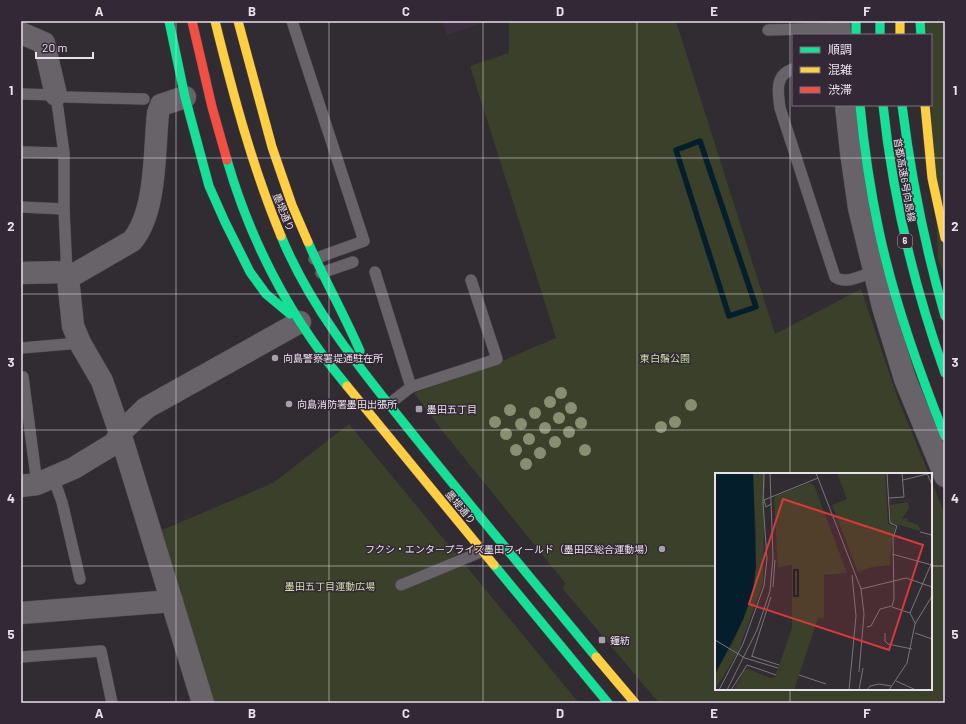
<svg xmlns="http://www.w3.org/2000/svg" width="966" height="724" viewBox="0 0 966 724" font-family="Barlow,'Noto Sans JP',sans-serif">
<rect width="100%" height="100%" fill="#312b32"/>
<path fill="#3b2e3f" d="M442,21h46l-41,14z"/>
<g fill="#3a4029">
<path d="M509,21h167l99,313 86,-45 37,110 31,75h-213v215h215v-209l14,34v189h-286l-97,-115 4,-4 -122,-151 -30,-40 64,-22 78,-33 -86,-272 39,-13z"/>
<path d="M912,21h33v256l-7,-19 -7,-153v-70z"/>
<path d="M349,424l230,279h-369l-48,-173 111,-47z"/>
</g>
<g fill="none" stroke-linecap="round" stroke-linejoin="round">
<path stroke="#041e2b" stroke-width="5.5" d="M700,141l56,166 -27,9 -53,-166z"/>
<defs>
<g id="lane">
<path d="M292,21l72,220 -50,18"/>
<path d="M768,30l72,-2"/>
<path d="M793,69c-19,6 -15,24 -13,39l55,169c11,8 27,-2 39,-5"/>
<path d="M21,94l35,1 9,2 79,2"/>
<path d="M56,95l8,58v56l3,66"/>
<path d="M21,152l43,1"/>
<path d="M21,207l43,2"/>
<path d="M375,272l36,115 86,-28 -26,-79"/>
<path d="M321,273l32,-11"/>
<path d="M21,348l59,-5"/>
<path d="M21,377h2l14,107"/>
<path d="M389,404l22,-17"/>
<path d="M53,477l9,25 18,77"/>
<path d="M401,585l82,-34"/>
<path d="M21,657l80,-6 11,52"/>
</g>
<g id="street">
<path d="M839,21l1,14"/>
<path d="M21,33l23,10 12,52"/>
<path d="M185,97l-24,8 -3,8c-4,38 -1,98 -26,128l-64,37 5,48 7,17 22,38 18,52 83,270"/>
<path d="M846,105l5,47 8,56 24,99 22,72 40,97"/>
<path d="M21,273l46,-1"/>
<path d="M21,486l16,-2 37,-16 41,-25 5,-10 26,-25 154,-86"/>
<path d="M21,613l151,-12"/>
</g>
<g id="fast">
<path d="M169,21l16,76 24,89 16,36 25,50 16,22 24,20"/>
<path d="M856,21v14"/>
<path d="M880,21v14"/>
<path d="M920,21l1,14"/>
<path d="M860,105c4,42 10,84 19,126 15,70 39,138 66,205"/>
<path d="M883,105c10,94 30,179 62,268"/>
<path d="M902,105c9,72 23,142 43,211"/>
<path d="M227,160c24,83 65,160 120,226"/>
<path d="M281,236c30,73 81,135 130,196 61,76 123,150 185,225"/>
<path d="M308,242c16,37 36,72 52,109"/>
<path d="M494,565l114,138"/>
</g>
<g id="slow">
<path d="M215,21c18,73 37,145 66,215"/>
<path d="M238,21l34,126 20,58 16,37"/>
<path d="M900,21v14"/>
<path d="M925,105l7,73 13,60"/>
<path d="M347,386l147,179"/>
<path d="M596,657l39,46"/>
</g>
<path id="jam" d="M192,21l20,86 15,53"/>
</defs>
<use href="#lane" stroke="#4e4950" stroke-width="12"/>
<use href="#street" stroke="#4e4950" stroke-width="23"/>
<use href="#fast" stroke="#4e4950" stroke-width="10"/>
<use href="#slow" stroke="#4e4950" stroke-width="10"/>
<use href="#jam" stroke="#4e4950" stroke-width="10"/>
<use href="#lane" stroke="#686369" stroke-width="11"/>
<use href="#street" stroke="#686369" stroke-width="22"/>
<use href="#fast" stroke="#16e098" stroke-width="9"/>
<use href="#slow" stroke="#ffcf43" stroke-width="9"/>
<use href="#jam" stroke="#f24e42" stroke-width="9"/>
</g>
<g fill="#878e72">
<circle cx="561" cy="393" r="6"/>
<circle cx="550" cy="402" r="6"/>
<circle cx="691" cy="405" r="6"/>
<circle cx="571" cy="408" r="6"/>
<circle cx="510" cy="410" r="6"/>
<circle cx="535" cy="413" r="6"/>
<circle cx="559" cy="418" r="6"/>
<circle cx="495" cy="422" r="6"/>
<circle cx="675" cy="422" r="6"/>
<circle cx="581" cy="423" r="6"/>
<circle cx="521" cy="424" r="6"/>
<circle cx="661" cy="427" r="6"/>
<circle cx="545" cy="428" r="6"/>
<circle cx="569" cy="432" r="6"/>
<circle cx="506" cy="434" r="6"/>
<circle cx="529" cy="439" r="6"/>
<circle cx="555" cy="442" r="6"/>
<circle cx="516" cy="450" r="6"/>
<circle cx="585" cy="450" r="6"/>
<circle cx="540" cy="453" r="6"/>
<circle cx="526" cy="464" r="6"/>
</g>
<path fill="none" stroke="#e8e1ea" stroke-width="1" stroke-opacity="0.55" d="M176,21v682M329,21v682M483,21v682M637,21v682M790,21v453M21,158h924M21,294h924M21,430h924M21,566h695M931,566h14M790,689v14"/>
<g fill="#a8a1aa" stroke="#332835" stroke-width="1.5">
<circle cx="275" cy="358" r="4"/>
<circle cx="289" cy="404" r="4"/>
<rect x="415" y="405" width="8" height="8" rx="2"/>
<circle cx="662" cy="549" r="4"/>
<rect x="598" y="636" width="8" height="8" rx="2"/>
</g>
<g text-anchor="middle" stroke-width="3" stroke-linejoin="round" paint-order="stroke">
<rect fill="#332835" stroke="#b2aab4" stroke-width="1" x="898" y="234" width="14" height="14" rx="3"/>
<g font-size="9" font-weight="bold" fill="#e8e1ea">
<text x="905" y="244">6</text>
</g>
<g font-size="10" fill="#e8e1ea" stroke="#332835">
<text transform="translate(905 180) rotate(80)" y="4">首都高速6号向島線</text>
<text transform="translate(284 212) rotate(68)" y="4">墨堤通り</text>
<text transform="translate(461 507) rotate(50)" y="4">墨堤通り</text>
</g>
<g font-size="10" fill="#e8e1ea" stroke="#332835" text-anchor="start">
<text x="283" y="362">向島警察署堤通駐在所</text>
<text x="297" y="408">向島消防署墨田出張所</text>
<text x="427" y="413">墨田五丁目</text>
<text x="654" y="553" text-anchor="end">フクシ・エンタープライズ墨田フィールド（墨田区総合運動場）</text>
<text x="610" y="644">鐘紡</text>
</g>
<g font-size="10" fill="#cedfa7" stroke="#332835">
<text x="665" y="362">東白鬚公園</text>
<text x="330" y="590">墨田五丁目運動広場</text>
</g>
</g>
<g transform="translate(715 473)">
<rect width="217" height="217" fill="#312b32"/>
<path d="M38,0h12l-2,110 -25,69 -23,38v-16l20,-35 19,-54 2,-48zM122,0h48l3,51 8,3 -4,10 -2,28 -18,2 -14,5 -26,-67 15,-6zM94,10l5,2 33,88 -23,2v43h-6l-24,72h-60l10,-20 4,-1 23,9 4,-1 17,-49v-63l-14,2 -4,-68 2,-3zM193,29l1,6 -7,11 6,-1 -1,3 11,4 3,6 -30,-8 -1,-18z" fill="#3a4029"/>
<path d="M0,0h38l3,94 -4,27 -9,26 -28,54z" fill="#041e2b"/>
<path fill="none" stroke="#041e2b" stroke-width="2" d="M79,97h4v26h-4z"/>
<path fill="none" stroke="#7a747c" stroke-width="1" d="M101,0l45,116 3,25 -5,58M212,0l5,12M188,7l24,-6M174,25l15,-1 -2,-24M56,31l-5,3 -2,-7 54,-22M205,59l12,3M177,81l40,11M58,114l2,-27M146,116l45,-11 26,9M177,134l18,6M200,150l-5,-10 22,-51M152,154l4,-1 9,-17 12,-3 2,-7 -1,-61 4,-12 -7,-3 -3,-50M170,160v8l3,3 24,5M200,160l17,6M0,167l30,18 33,10M36,183l28,9M37,183l19,-59M84,202l27,9M181,208l20,9M4,217l24,-46 21,-58 3,-27 -4,-56 1,-30M12,217l30,-60 13,-39 3,-34 -3,-84M16,217l16,-25 29,10M134,217l7,-74 -4,-41M144,217l4,-22M152,217l3,-4 9,-2 12,2M174,217l18,-27 8,-39 17,-28"/>
<path fill="#d83a3b" fill-opacity="0.15" stroke="#d83a3b" stroke-width="2" d="M68,26l140,46 -34,105 -140,-46z"/>
<rect width="217" height="217" fill="none" stroke="#e8e1ea" stroke-width="2"/>
</g>
<rect width="966" height="724" fill="none" stroke="#332835" stroke-width="44"/>
<rect x="792" y="34" width="140" height="72" fill="#332835" stroke="#7b727d"/>
<rect x="800" y="47" width="20" height="6" fill="#16e098" stroke="#7b727d"/>
<text x="828" y="54" font-size="12" fill="#e8e1ea">順調</text>
<rect x="800" y="67" width="20" height="6" fill="#ffcf43" stroke="#7b727d"/>
<text x="828" y="74" font-size="12" fill="#e8e1ea">混雑</text>
<rect x="800" y="87" width="20" height="6" fill="#f24e42" stroke="#7b727d"/>
<text x="828" y="94" font-size="12" fill="#e8e1ea">渋滞</text>
<path d="M36 52v6h57v-6" fill="none" stroke="#e8e1ea" stroke-width="2"/>
<text x="42" y="52" font-size="12" fill="#e8e1ea" stroke="#332835" stroke-width="3" paint-order="stroke">20 m</text>
<rect x="22" y="22" width="922" height="680" fill="none" stroke="#e8e1ea" stroke-width="1.5"/>
<g font-size="13" text-anchor="middle" font-weight="bold" fill="#e8e1ea">
<text x="99" y="16">A</text>
<text x="252" y="16">B</text>
<text x="406" y="16">C</text>
<text x="560" y="16">D</text>
<text x="714" y="16">E</text>
<text x="867" y="16">F</text>
<text x="11" y="95">1</text>
<text x="955" y="95">1</text>
<text x="11" y="231">2</text>
<text x="955" y="231">2</text>
<text x="11" y="367">3</text>
<text x="955" y="367">3</text>
<text x="11" y="503">4</text>
<text x="955" y="503">4</text>
<text x="11" y="639">5</text>
<text x="955" y="639">5</text>
<text x="99" y="718">A</text>
<text x="252" y="718">B</text>
<text x="406" y="718">C</text>
<text x="560" y="718">D</text>
<text x="714" y="718">E</text>
<text x="867" y="718">F</text>
</g>
</svg>
